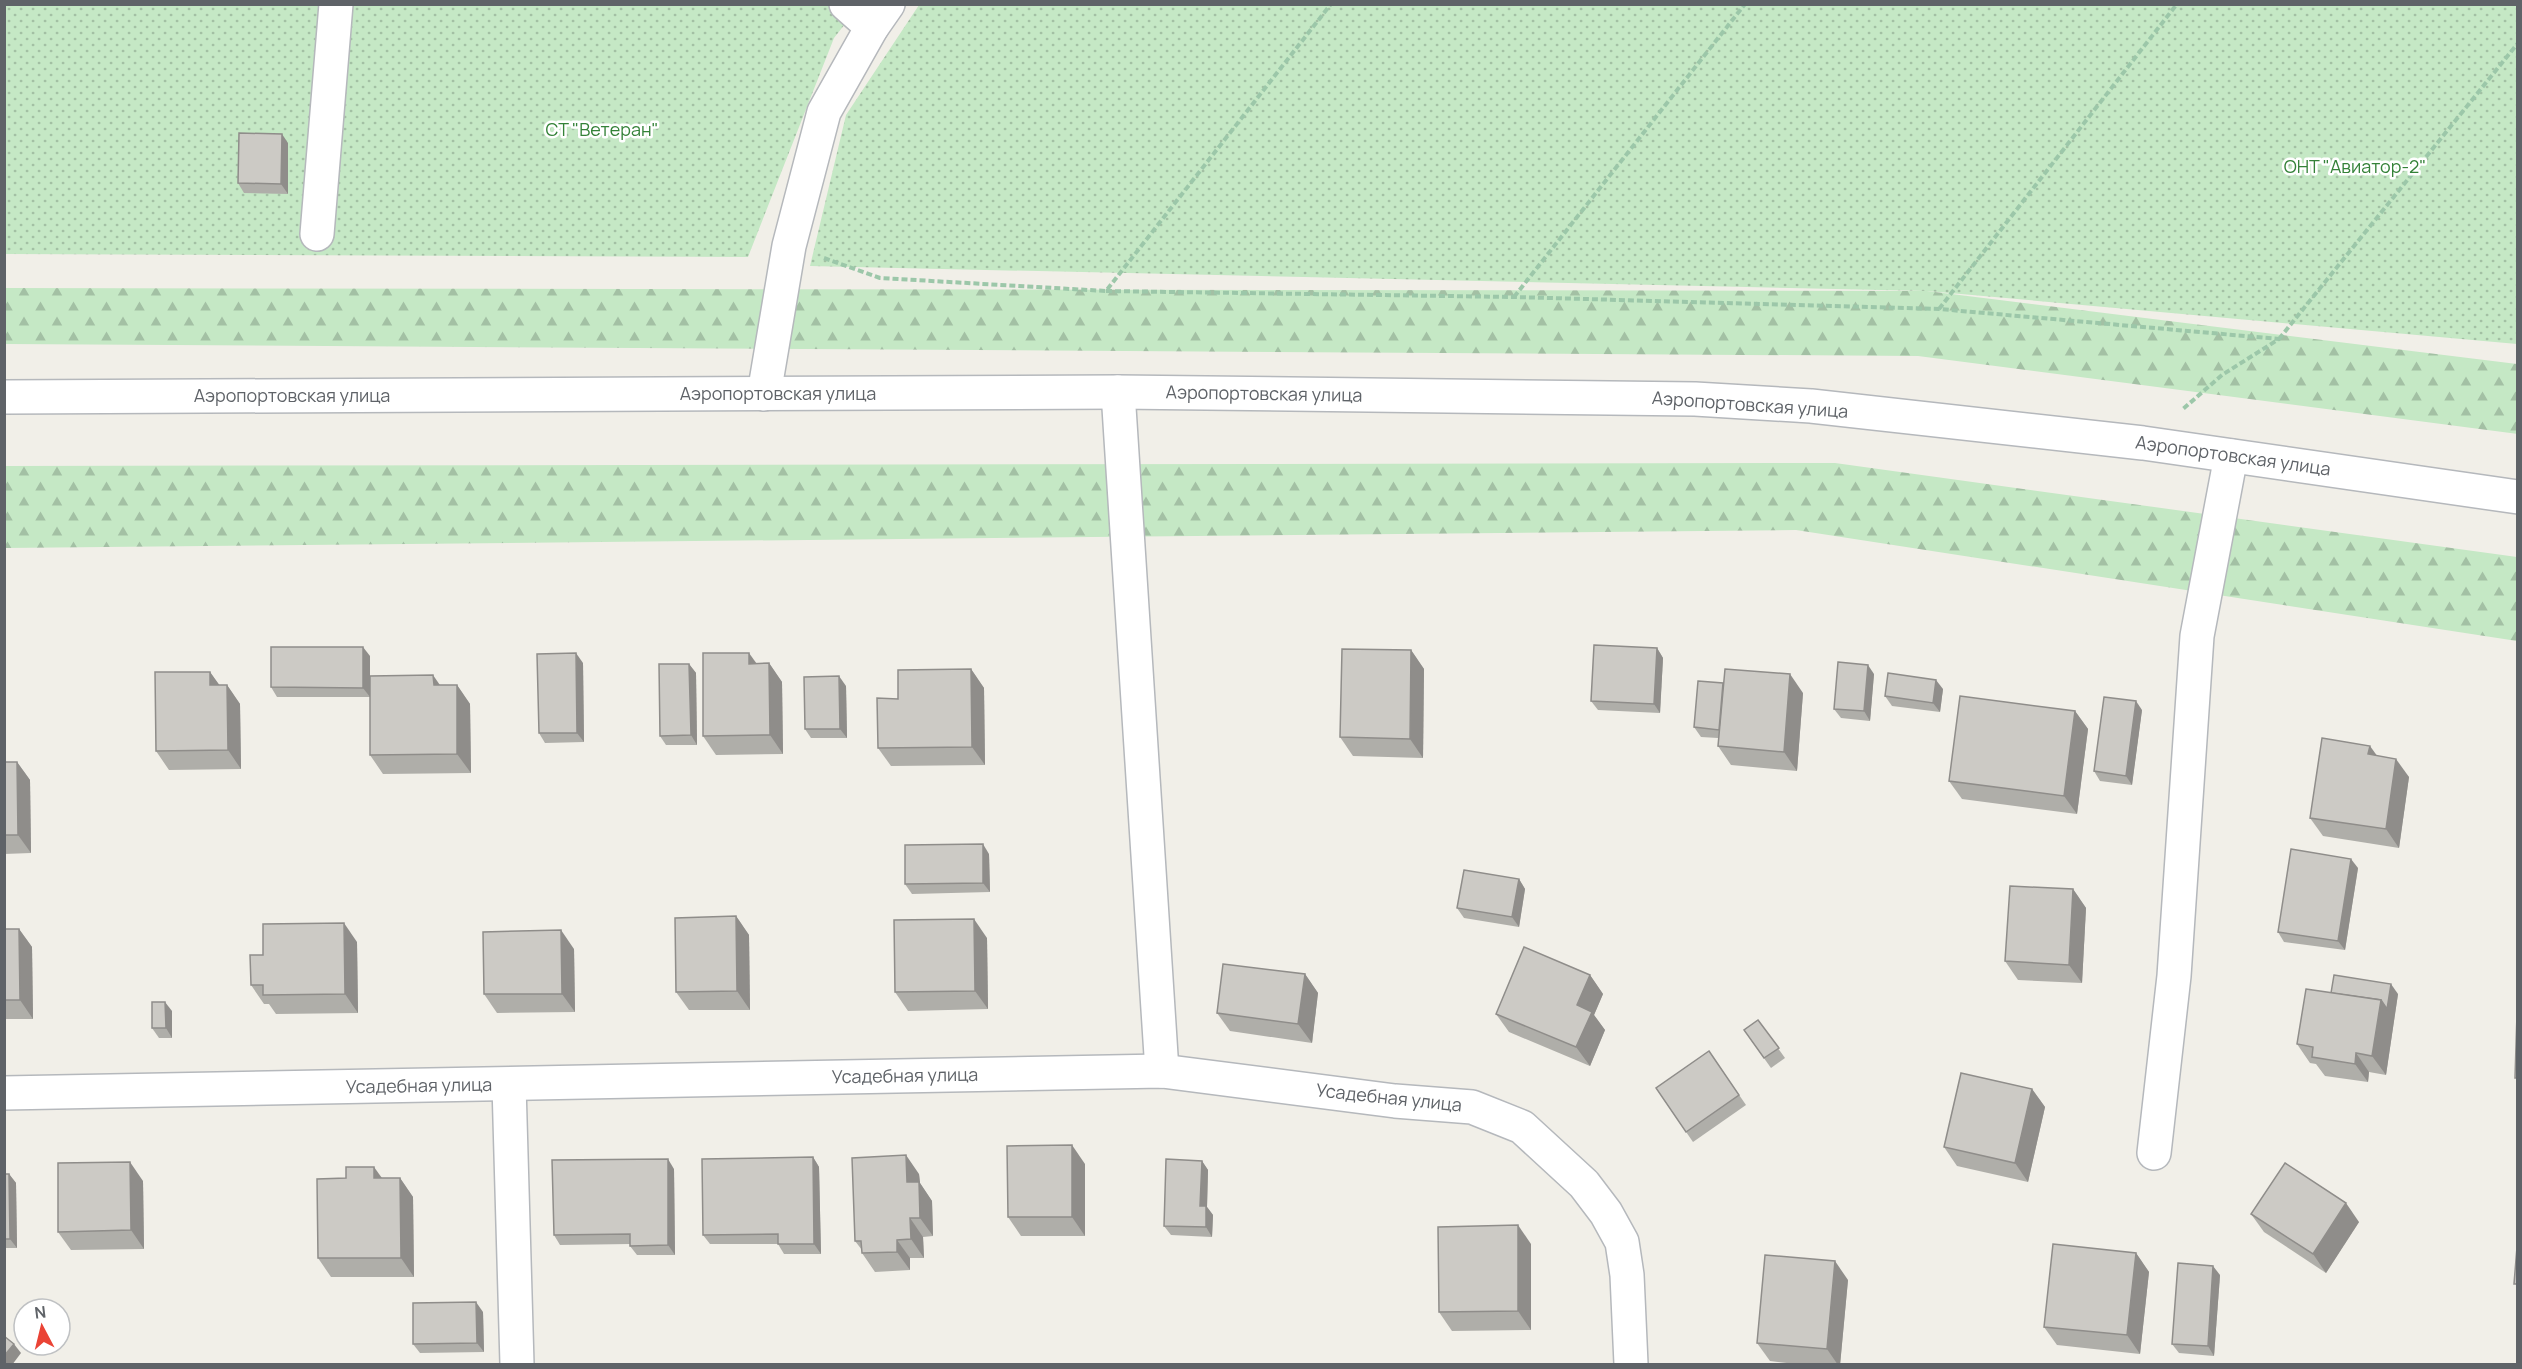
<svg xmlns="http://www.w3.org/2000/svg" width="2522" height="1369" viewBox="0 0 2522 1369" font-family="Manrope,sans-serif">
<defs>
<pattern id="grass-dots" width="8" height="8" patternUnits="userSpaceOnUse" patternTransform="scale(1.5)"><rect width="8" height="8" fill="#c5e8c5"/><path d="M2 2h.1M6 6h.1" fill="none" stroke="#a3c0a4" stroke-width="1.8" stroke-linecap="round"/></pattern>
<pattern id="forest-firs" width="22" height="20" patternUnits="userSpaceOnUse" patternTransform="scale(1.5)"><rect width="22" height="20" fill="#c5e8c5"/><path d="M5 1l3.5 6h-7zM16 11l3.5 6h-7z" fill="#a3c0a4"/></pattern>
</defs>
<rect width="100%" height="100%" fill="#f1efe8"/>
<g fill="url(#grass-dots)">
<path d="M5,5h855l-26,33 -86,219 -743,-3z"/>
<path d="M919,5h1598v339l-590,-53 -1117,-25 36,-151z"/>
</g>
<g fill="url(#forest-firs)">
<path d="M5,288l1922,3 590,73 1,70 -600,-78 -1913,-12z"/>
<path d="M1835,463l682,94v84l-721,-111 -1791,18 -1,-82z"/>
</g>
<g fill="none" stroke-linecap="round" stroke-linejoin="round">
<defs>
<g id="minor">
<path d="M846,4l26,23"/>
<path d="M317,234l19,-230"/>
<path d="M1118,392l44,679"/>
<path d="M764,394l25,-148 35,-134 48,-85 16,-23"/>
<path d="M4,397l1114,-5 577,7 116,7 332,37 375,54"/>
<path d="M509,1085l8,279"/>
<path d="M4,1093l1158,-22 233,30 77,6 50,20 62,57 22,29 16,29 5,33 4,89"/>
<path d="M2154,1153l20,-177 23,-340 34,-180"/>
</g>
</defs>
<use href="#minor" stroke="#b5b8bc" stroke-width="36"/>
<g stroke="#9cc7a9" stroke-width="4" stroke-dasharray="6 3" stroke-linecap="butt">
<path d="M824,258l56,20 226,13 225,-287"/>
<path d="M1106,291l408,6 425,12 340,30 -57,36 -39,34"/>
<path d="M1514,297l231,-293"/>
<path d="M1939,309l238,-305"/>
<path d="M2279,339l239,-296"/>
</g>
<use href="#minor" stroke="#fff" stroke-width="33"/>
</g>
<g fill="#afaea9">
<path d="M288,143v51l-44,-1 -6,-10z"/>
<path d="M1657,648l6,10 -3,55 -62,-3 -7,-9z"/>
<path d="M1411,650l13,19 -1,89 -70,-2 -13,-19z"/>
<path d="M370,656v20l70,9h17l13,19 1,69 -88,1 -13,-19v-58h-93l-6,-10z"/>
<path d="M583,663l1,79 -39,1 -6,-10z"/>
<path d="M769,663l13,19 1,72 -67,1 -13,-19z"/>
<path d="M689,664l7,9 1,72h-31l-6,-9z"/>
<path d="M971,669l13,19 1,77 -94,1 -13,-18 20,-49z"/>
<path d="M210,672l9,13h8l13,19 1,65 -72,1 -13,-19z"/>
<path d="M1874,674l-4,47 -29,-3 -7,-9z"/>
<path d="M846,686l1,52h-36l-6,-9z"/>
<path d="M1943,689l-3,23 -48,-6 -7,-10z"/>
<path d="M1803,693l-6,78 -66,-6 -13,-19v-8l-17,-1 -7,-10z"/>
<path d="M2142,710l-10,75 -32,-4 -6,-10z"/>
<path d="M2075,711l13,18 -11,85 -115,-15 -13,-18z"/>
<path d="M2377,755l32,22 -10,71 -76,-12 -13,-18z"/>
<path d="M4,762h13l13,18 1,73 -27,1z"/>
<path d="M989,854l1,38 -78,2 -7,-10z"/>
<path d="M2358,868l-13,82 -61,-8 -6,-10z"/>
<path d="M1519,879l6,10 -6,38 -55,-9 -7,-10z"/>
<path d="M2073,889l13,19 -4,75 -64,-3 -13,-19z"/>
<path d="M736,916l13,19 1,75h-61l-13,-18z"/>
<path d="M4,929h15l13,18 1,72h-29z"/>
<path d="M987,938l1,71 -80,2 -13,-19z"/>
<path d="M357,942l1,71 -82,1 -7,-10h-5l-13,-19 12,-30z"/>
<path d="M574,949l1,63 -78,1 -13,-19z"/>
<path d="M1305,974l13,19 -6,50 -82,-12 -13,-18z"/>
<path d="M1590,975l13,19 -9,21 11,15 -15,36 -81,-34 -13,-18z"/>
<path d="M2331,993l67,1 -12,81 -17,-3 -1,10 -43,-6 -9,-12 -6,-1 -13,-19z"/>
<path d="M172,1011v27h-13l-7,-10z"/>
<path d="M1758,1020l27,38 -14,10 -27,-38z"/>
<path d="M1709,1051l37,54 -53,37 -37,-54z"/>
<path d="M2032,1089l13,18 -17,75 -71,-16 -13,-19z"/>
<path d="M813,1157l6,10 2,87h-37l-6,-10h-68l-7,-9z"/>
<path d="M1202,1161l6,9 -1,37 6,8 -1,22 -41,-2 -7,-9z"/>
<path d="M1085,1164v72h-64l-13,-19z"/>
<path d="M674,1169l1,86h-38l-7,-9v-2l-70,1 -6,-10z"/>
<path d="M4,1174h5l7,9 1,65h-13z"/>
<path d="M919,1174l1,9 12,18 1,35 -10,1 1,21h-14v12l-35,2 -13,-19v-3l-7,-9z"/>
<path d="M382,1178h18l13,19 1,80h-83l-13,-19z"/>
<path d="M143,1181l1,68 -73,1 -13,-18z"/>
<path d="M2251,1214l108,8 -33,51 -62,-41z"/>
<path d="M1531,1244v86l-79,1 -13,-19z"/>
<path d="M2136,1253l13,19 -9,82 -83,-9 -13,-18z"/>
<path d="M2220,1275l-6,81 -35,-3 -7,-9z"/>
<path d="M1848,1280l-8,85h-36l-34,-4 -13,-18z"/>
<path d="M483,1312l1,40 -64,1 -7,-9z"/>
</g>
<g fill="#8f8d8a">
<path d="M282,134l6,9v51l-7,-10z"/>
<path d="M363,647l7,9v41l-7,-9z"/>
<path d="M1657,648l6,10 -3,55 -6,-9z"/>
<path d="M1411,650l13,19 -1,89 -13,-19z"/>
<path d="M576,653l7,10 1,79 -7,-9z"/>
<path d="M749,653l13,18 -13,-7z"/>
<path d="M769,663l13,19 1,72 -13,-19z"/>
<path d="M689,664l7,9 1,72 -6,-10z"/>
<path d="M1868,665l6,9 -4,47 -6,-10z"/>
<path d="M971,669l13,19 1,77 -13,-18z"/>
<path d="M210,672l13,18 -13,-5z"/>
<path d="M1790,674l13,19 -6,78 -13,-19z"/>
<path d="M433,675l13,19 -12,-9z"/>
<path d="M839,676l7,10 1,52 -7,-9z"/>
<path d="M1936,680l7,9 -3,23 -7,-9z"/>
<path d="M227,685l13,19 1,65 -13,-19z"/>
<path d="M457,685l13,19 1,69 -14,-19z"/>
<path d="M2136,701l6,9 -10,75 -6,-9z"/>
<path d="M2075,711l13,18 -11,85 -13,-18z"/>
<path d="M2370,746l13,18 -15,-10z"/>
<path d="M2396,759l13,18 -10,71 -13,-19z"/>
<path d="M17,762l13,18 1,73 -13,-18z"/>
<path d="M983,844l6,10 1,38 -7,-9z"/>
<path d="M2351,859l7,9 -13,82 -7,-9z"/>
<path d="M1519,879l6,10 -6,38 -7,-10z"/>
<path d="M2073,889l13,19 -4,75 -13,-18z"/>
<path d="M736,916l13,19 1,75 -13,-19z"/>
<path d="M974,919l13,19 1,71 -13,-18z"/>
<path d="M344,923l13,19 1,71 -13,-19z"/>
<path d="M19,929l13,18 1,72 -13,-19z"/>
<path d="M561,930l13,19 1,63 -13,-18z"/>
<path d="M1305,974l13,19 -6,50 -14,-19z"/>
<path d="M1590,975l13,19 -9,21 11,15 -15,36 -14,-19 1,-42z"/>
<path d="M2391,984l7,10 -12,81 -14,-19 9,-56z"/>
<path d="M165,1002l7,9v27l-6,-10z"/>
<path d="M2356,1053l13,19 -1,10 -13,-18z"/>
<path d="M2032,1089l13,18 -17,75 -13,-19z"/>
<path d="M1072,1145l13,19v72l-13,-19z"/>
<path d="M906,1155l13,19 1,9 12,18 1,35 -13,-18 -13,-36z"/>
<path d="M813,1157l6,10 2,87 -7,-10z"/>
<path d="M668,1159l6,10 1,86 -7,-10z"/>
<path d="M1202,1161l6,9 -1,37 6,8 -1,22 -6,-10 -6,-21z"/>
<path d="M130,1162l13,19 1,68 -13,-19z"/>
<path d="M374,1167l13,18 -13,-7z"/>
<path d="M9,1174l7,9 1,65 -7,-9z"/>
<path d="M400,1178l13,19 1,80 -13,-19z"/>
<path d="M2346,1203l13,19 -33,51 -13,-19z"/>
<path d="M910,1218l13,19 1,21 -13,-19z"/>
<path d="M1518,1225l13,19v86l-13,-19z"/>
<path d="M897,1240l13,18v12l-13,-18z"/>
<path d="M2136,1253l13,19 -9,82 -13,-19z"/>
<path d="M1835,1261l13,19 -8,85h-2l-11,-16z"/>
<path d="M2213,1266l7,9 -6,81 -6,-10z"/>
<path d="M476,1302l7,10 1,40 -7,-9z"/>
<path d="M14,1344l7,9 -9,12h-8v-9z"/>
</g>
<g fill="#cccac5" stroke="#8f8d8a" stroke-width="1.5">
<path d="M239,133l43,1 -1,50 -43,-1z"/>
<path d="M1594,645l63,3 -3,56 -63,-3z"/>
<path d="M271,647h92v41l-92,-1z"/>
<path d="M1342,649l69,1 -1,89 -70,-2z"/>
<path d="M576,653l1,80h-38l-2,-79z"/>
<path d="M703,653h46v11l20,-1 1,72 -67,1z"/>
<path d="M1838,662l30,3 -4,46 -30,-2z"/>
<path d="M659,664h30l2,71 -31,1z"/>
<path d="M971,669l1,78 -94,1 -1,-50 21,1v-29z"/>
<path d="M1725,669l65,5 -6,78 -66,-6z"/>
<path d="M155,672h55v13h17l1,65 -72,1z"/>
<path d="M1888,673l48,7 -3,23 -48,-7z"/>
<path d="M433,675l1,10h23v69l-87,1v-79z"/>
<path d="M839,676l1,53h-35l-1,-52z"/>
<path d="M1698,681l25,2 -4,47 -25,-3z"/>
<path d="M1960,696l115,15 -11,85 -115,-15z"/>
<path d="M2104,697l32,4 -10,75 -32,-5z"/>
<path d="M2322,738l48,8 -2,8 28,5 -10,70 -76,-11z"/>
<path d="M4,762h13l1,73h-14z"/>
<path d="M983,844v39l-78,1v-39z"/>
<path d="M2291,849l60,10 -13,82 -60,-9z"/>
<path d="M1464,870l55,9 -7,38 -55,-9z"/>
<path d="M2010,886l63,3 -4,76 -64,-4z"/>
<path d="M736,916l1,75 -61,1 -1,-74z"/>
<path d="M974,919l1,72 -80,1 -1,-72z"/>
<path d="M344,923l1,71 -82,1v-10h-12l-1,-30h13v-31z"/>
<path d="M4,929h15l1,71h-16z"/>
<path d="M561,930l1,64h-78l-1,-62z"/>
<path d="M1524,947l66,28 -13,30 15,7 -16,35 -80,-33z"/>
<path d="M1223,964l82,10 -7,50 -81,-11z"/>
<path d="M2334,975l57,9 -4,25 -6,-9 -50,-7z"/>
<path d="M2306,989l75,11 -9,56 -16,-3 -1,11 -43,-7 1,-10 -16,-3z"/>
<path d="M152,1002h13l1,26h-14z"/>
<path d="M2517,1014v64h-2z"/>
<path d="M1758,1020l21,28 -15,10 -20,-28z"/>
<path d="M1709,1051l30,44 -53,37 -30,-44z"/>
<path d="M1961,1073l71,16 -17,74 -71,-16z"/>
<path d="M1072,1145v72h-64l-1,-71z"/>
<path d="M906,1155l1,27h12l1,36h-10l1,21 -14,1v12l-35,1 -1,-12h-6l-3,-83z"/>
<path d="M813,1157l1,87h-36v-10l-75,1 -1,-76z"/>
<path d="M668,1159v86l-38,1v-12l-76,1 -2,-75z"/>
<path d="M1166,1159l36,2 -2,45h6v21l-42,-1z"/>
<path d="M130,1162l1,68 -73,2v-69z"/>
<path d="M2285,1163l61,40 -33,51 -62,-40z"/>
<path d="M346,1167h28v11h26l1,80h-83l-1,-79 29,-1z"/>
<path d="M4,1174h5l1,65h-6z"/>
<path d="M1518,1225v86l-79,1 -1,-85z"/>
<path d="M2053,1244l83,9 -9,82 -83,-8z"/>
<path d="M2517,1247v37h-3z"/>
<path d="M1765,1255l70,6 -8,88 -70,-6z"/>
<path d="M2178,1263l35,3 -5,80 -36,-2z"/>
<path d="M476,1302l1,41 -64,1v-41z"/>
<path d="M4,1336l10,8 -10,12z"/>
</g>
<g text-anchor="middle" stroke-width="5" stroke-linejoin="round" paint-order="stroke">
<g font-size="18" fill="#348238" stroke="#fff">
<text x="602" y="136">СТ "Ветеран"</text>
<text x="2355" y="173">ОНТ "Авиатор-2"</text>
</g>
<g font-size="18" fill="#5f6368" stroke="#fff">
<text x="778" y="400">Аэропортовская улица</text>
<text transform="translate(1264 394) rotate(1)" y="6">Аэропортовская улица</text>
<text x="292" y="402">Аэропортовская улица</text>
<text transform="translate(1750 405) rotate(4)" y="6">Аэропортовская улица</text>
<text transform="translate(2233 456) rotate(8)" y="6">Аэропортовская улица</text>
<text transform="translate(905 1076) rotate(-1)" y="6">Усадебная улица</text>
<text transform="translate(419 1086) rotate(-1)" y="6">Усадебная улица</text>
<text transform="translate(1389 1098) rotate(6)" y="6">Усадебная улица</text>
</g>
</g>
<rect width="2522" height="1369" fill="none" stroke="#5f6368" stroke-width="12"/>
<g transform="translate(42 1327) rotate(353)"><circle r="28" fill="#ffffff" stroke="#bfc1c3" stroke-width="1.5"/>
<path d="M0-4.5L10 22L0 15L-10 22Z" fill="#ea4335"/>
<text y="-9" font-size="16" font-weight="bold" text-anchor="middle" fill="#5f6368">N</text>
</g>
</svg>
